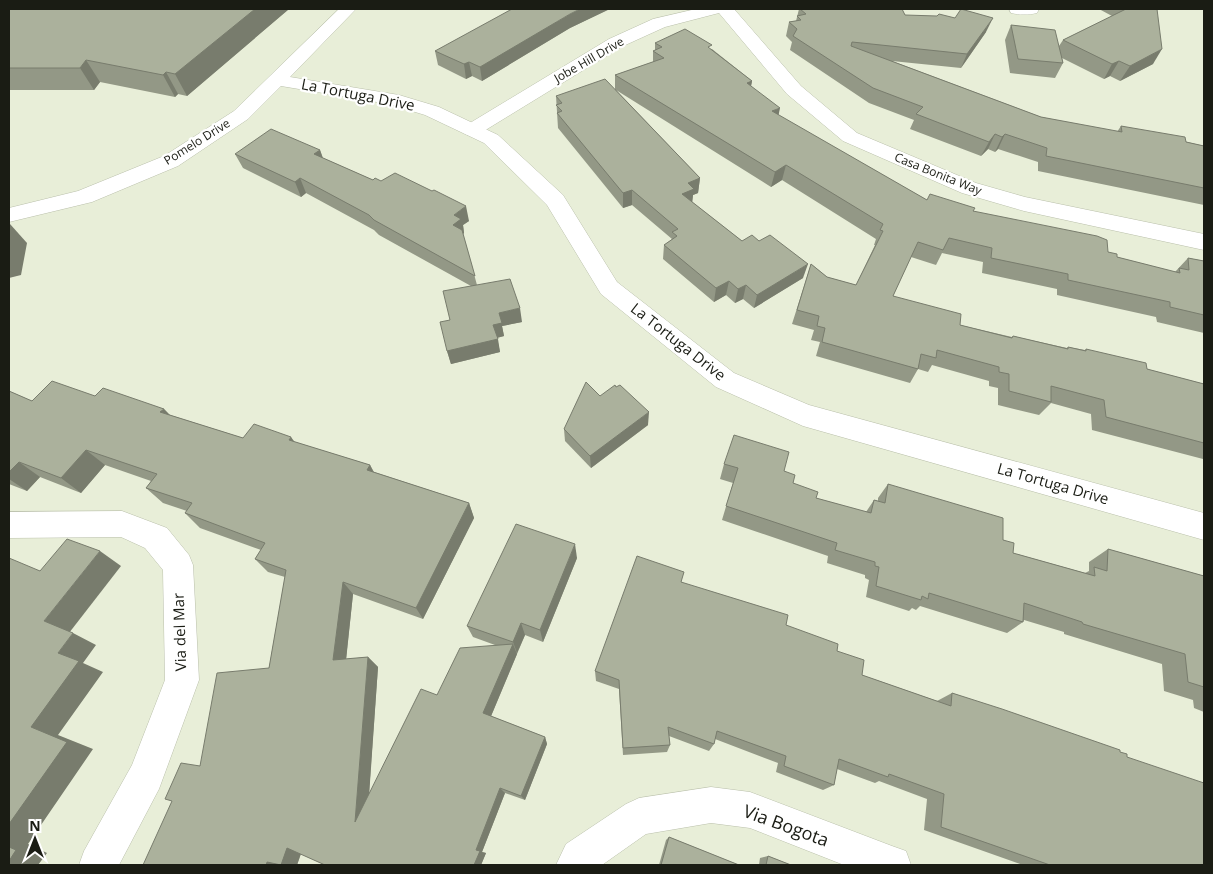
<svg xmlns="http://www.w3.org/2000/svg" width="1213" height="874" viewBox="0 0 1213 874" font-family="'Open Sans',sans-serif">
<rect width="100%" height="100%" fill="#e8eed8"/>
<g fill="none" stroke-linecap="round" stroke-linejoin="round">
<defs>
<g id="minor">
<path d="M696,9h38l67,77 56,47 119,50 49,14 179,37v16l-180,-39 -62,-18 -119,-52 -56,-47 -68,-81 -54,14 -44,20 -142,87 -7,2 -7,-2 -3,-4 3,-4 144,-87 44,-20z"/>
<path d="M1009,9h30l-2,4c-9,2 -17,2 -26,0z"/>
<path d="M122,511l45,17 22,27 4,10 6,115 -40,109 -40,76h-40l5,-14 48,-86 33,-85 -2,-110 -18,-22 -24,-11 -112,1v-26z"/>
<path d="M711,787l39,5 142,54 14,5 5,14h-67l-94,-37 -39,-5 -65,11 -44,31h-46l10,-21 60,-40 13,-6z"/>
</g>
<path id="tertiary" d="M339,9h17l-66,68 109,18 40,12 59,28 65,60 54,87 117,91 75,32 395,108v27l-401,-114 -87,-39 -115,-93 -54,-89 -63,-62 -59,-28 -36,-11 -108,-18 -33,33 -70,47 -86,36 -83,20v-14l69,-17 86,-35 70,-45z"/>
</defs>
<use href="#minor" stroke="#bac0ab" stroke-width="1"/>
<use href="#tertiary" stroke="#bac0ab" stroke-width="1"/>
<use href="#minor" fill="#fff" fill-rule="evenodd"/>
<use href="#tertiary" fill="#fff" fill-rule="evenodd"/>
</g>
<g fill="#939886">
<path d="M9,9h280l-102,87 -9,-2 -3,3 -75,-15 -6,8h-85z"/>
<path d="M799,9h103l3,6 81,17 -25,36 -69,-7 149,56 76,15 4,-6 83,20v59l-166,-34v-9l-40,-13 -3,3 -7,-3 -7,7 -71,-27 4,-9 -45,-17 -79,-53 2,-8 -6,-6 3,-14 7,-1z"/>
<path d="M1099,9h58l-4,55 -33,17 -10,-5 -6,3 -42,-21 1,5 -8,15 -45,-5 -5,-33 6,-15 48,21 4,-6 49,-24z"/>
<path d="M607,10l-37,18 -88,53 -10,-5 -6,3 -28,-14 -3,-14z"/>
<path d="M655,43l57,6 40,32 -1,5 28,30 148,84 46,11 135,41 9,5 58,15 13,-14 16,3v72l-47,-11 -1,-5 -99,-22v-6l-75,-16 1,-11 -41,-9 -6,12 -25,-8 -18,39 67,29 52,12 1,-1 54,12 1,-1 17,3 1,-1 61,20 57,15v74l-1,1 -111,-29 -1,-16 -40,-11 -12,12 -41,-10v-17l-9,-2v-5l-57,-16 -4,7 -10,-3 -8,14 -94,-27 4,-14 -9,-2 3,-10 -22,-6 19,-60 16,13 29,8 19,-40h-1l2,-6 -94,-59 -11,7 -155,-97 84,88 -2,15 -5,2 -1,7 50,39 61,37 -49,30 -11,-9 -8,4 -9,-8 -12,7 -51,-43 1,-14 7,-5 1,-1 -40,-34 -9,3 -65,-80 -2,-32 59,-6v-15l38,-13v-11h2z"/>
<path d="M320,150l3,8 50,22 96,41 -6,4 1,8 -1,1 14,51 45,37 -20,4 2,10 -7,2 3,14 -49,12 -4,-13 3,-31 21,-34 -92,-51 -5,-5 -68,-37 -5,4 -58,-29 -8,-14z"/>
<path d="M9,391l23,10 63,-5 69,13 6,6 73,23 52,4 75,23 4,7 95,31 5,15 -51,101 -70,-25 -7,65 22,-2 10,10 -9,126 68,-98 58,-50 -22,-8 -6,-11 110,-68 -34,84 -18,-7 -34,81 54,21 2,7 -22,56 -20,-7 -23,59 4,1 -5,12h-156l-24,-11 -4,11h-14l-83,-99 69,-98 16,-91 -17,-5 -13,-13 6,-9 -61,-22 -15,-15 2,-2 -24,-8 -17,-15 5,-7 -46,-16 -24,28 -41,-16 -13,14 -18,-7z"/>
<path d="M600,396l48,29 -57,43 -26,-27 -1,-12z"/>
<path d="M724,464l60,7 9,12 23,15 50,14 8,-12 4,1v-3l10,-14 115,56 10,13 72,20 4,-2v-9l19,-13 96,27v136l-10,-4 -1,-8 -29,-9 -2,-27 -98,-30v-2l-40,-12 -1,2 -16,11 -87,-27 -4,4 -4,-2 -3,3 -43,-14 3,-17 -4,-2v-3l-38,-12 1,-7 -106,-36 11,-37 -13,-4z"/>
<path d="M681,582l105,43 51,26 25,24 75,26 15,-8 168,59 7,5 77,108h-181l-99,-35 3,-31 -48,-18 -4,2 -38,-14 -3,16 -11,5 -47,-18 2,-9 -63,-24 -1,5 -5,7 -40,-15 1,9 -3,7 -44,3 -4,-66 -23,-8 -1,-10z"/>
<path d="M669,837l70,28h-80l7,-25z"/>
<path d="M768,856l23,9h-32l1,-7z"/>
</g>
<g fill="#787c6d">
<path d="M255,9h34l-102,87 -12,-22z"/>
<path d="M580,9h30l-40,19 -88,53 -2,-14 90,-53z"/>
<path d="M993,18l-7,14 -25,36 6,-14z"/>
<path d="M1162,49l-9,15 -33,17 10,-15z"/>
<path d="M86,60l14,22 -6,8 -14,-22z"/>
<path d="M1119,61l-9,15 -6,3 8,-15z"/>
<path d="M469,62l3,14 -6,3 -2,-15z"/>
<path d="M166,72l12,22 -3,3 -12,-22z"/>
<path d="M752,81l-3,15 -2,-13z"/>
<path d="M780,108l-3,15 -5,-12z"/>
<path d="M995,134l-7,15 -7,7 8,-14z"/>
<path d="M1005,134l-7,15 -3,3 7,-15z"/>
<path d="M320,150l5,15 -11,-11z"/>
<path d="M786,165l-4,15 -11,7 4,-15z"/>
<path d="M300,178l6,15 -5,4 -6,-15z"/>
<path d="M700,178l-2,15 -5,2 -1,9 -10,-10 6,-11z"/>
<path d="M632,190v15l-9,3v-15z"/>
<path d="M466,206l3,15 -6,4 1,8 -8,7 -3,-15 1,-10z"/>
<path d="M10,224l17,19 -6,32 -12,3v-46z"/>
<path d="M808,264l-5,14 -49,30 3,-13z"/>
<path d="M729,281l-3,14 -12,7 2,-14z"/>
<path d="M746,285l-3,14 -8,4 3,-14z"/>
<path d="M520,308l2,14 -20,4 2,10 -8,2 -3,-13 6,-12z"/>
<path d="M498,339l2,13 -49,12 -4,-13z"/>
<path d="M164,409l15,16 -19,-13z"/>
<path d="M649,412l-1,13 -57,43 -1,-12z"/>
<path d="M291,437l11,15 -13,-12z"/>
<path d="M86,450l19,15 -24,28 -20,-15z"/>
<path d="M19,462l21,15 -13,14 -18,-12v-7z"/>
<path d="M370,465l8,16 -11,-11z"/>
<path d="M469,503l5,15 -51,101 -7,-11z"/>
<path d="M575,544l2,14 -34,84 -3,-12z"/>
<path d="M100,551l21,15 -52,67 -25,-12z"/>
<path d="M343,582l10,12 -8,76 -12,-10z"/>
<path d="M521,623l4,12 -8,18 -4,-11z"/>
<path d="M73,633l23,12 -13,18 20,9 -45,63 35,14 -65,95 19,9 -9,12h-29v-41l22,-97 27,-74z"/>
<path d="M513,644l4,10 -28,67 -6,-8z"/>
<path d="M368,657l10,10 -11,158 -12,-3z"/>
<path d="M545,737l2,7 -22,56 -4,-4z"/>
<path d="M500,788l5,5 -23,59 4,1 -5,12h-7l2,-15z"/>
<path d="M287,848l15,2 -5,15h-31l1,-3z"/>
</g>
<g fill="#abb19c" stroke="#787c6d">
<path d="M9,9h246l-80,65 -9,-2 -3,3 -77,-15 -6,8h-71z"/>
<path d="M512,9h68l-10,5 -90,53 -11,-5 -5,2 -29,-13z"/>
<path d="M800,9h102l3,6 32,1 2,-2 16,4 6,-9 32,9 -26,36 -115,-12 -1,4 190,71 81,15 -1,-6 64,11 1,5 18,4v42l-158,-32 1,-8 -42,-14 -3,3 -7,-3 -6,8 -73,-28 7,-7 -50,-19 -80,-52 4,-7 -8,-7 12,-2 -4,-4 9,-2z"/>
<path d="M1126,9h31l5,40 -32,17 -11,-5 -7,3 -49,-24z"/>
<path d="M1011,25l44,5 8,33 -45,-4z"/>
<path d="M685,29l27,16 -4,2 44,34 -5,2 33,25 -8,3 155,89 3,-6 45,14 -2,3 124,25 10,4 1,12 9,2v3l63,16 -1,-5 10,2 -1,-12 16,3v54l-34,-8v-5l-102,-22v-6l-77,-16 1,-10 -43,-10 -6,12 -25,-8 -25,54 68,18 -1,11 52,13 1,-2 55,13v-2l18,4v-2l60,14 1,6 57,15v59l-98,-26 -2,-17 -53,-14v16l-42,-11v-17l-10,-2v-5l-62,-17 -1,8 -15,-4 -3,15 -96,-27 3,-14 -8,-2 2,-10 -22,-6 14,-46 16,13 29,8 27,-54 -3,-1 3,-6 -97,-59 -11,7 -160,-97 49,-17 -11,-7 9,-4 -7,-4z"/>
<path d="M605,79l95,99 -12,5 6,6 -12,5 60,47 10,-6 7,6 11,-6 38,29 -51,31 -11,-10 -8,4 -9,-8 -13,7 -52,-43 13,-9 -5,-4 6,-3 -46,-39 -9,3 -66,-80 5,-2 -6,-6 6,-2 -6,-7z"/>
<path d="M271,129l49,21 -6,4 59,26 2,-2 6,3 14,-8 37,18 2,-1 32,16 -12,9 7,4 -8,6 9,5 13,46 -101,-56 -5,-5 -69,-37 -5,4 -60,-28z"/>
<path d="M510,279l10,29 -21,5 3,10 -9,2 5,14 -51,12 -7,-29 10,-2 -7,-29z"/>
<path d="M52,381l43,15 8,-8 61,21 -4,3 83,26 11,-14 37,13 -2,3 81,25 -3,5 102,33 -53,105 -73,-26 -10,78 35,-3 -13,165 66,-133 16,6 23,-47 53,-4 -30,69 62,24 -24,59 -21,-8 -24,62 4,1 -6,14h-149l-38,-17 -6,17 -14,-3 -1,3h-123l29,-64 -7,-2 16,-36 19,3 17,-93 52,-5 17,-98 -31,-11 10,-16 -80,-30 7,-10 -46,-15 11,-14 -71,-24 -25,28 -42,-16 -10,10v-81l23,10z"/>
<path d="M586,382l14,14 15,-11 1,2 4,-2 29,27 -59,44 -26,-27z"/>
<path d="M734,435l55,17 -5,19 11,4 -2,8 25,9 -2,6 55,15 3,-13 11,3 3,-19 115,34v22l11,3 -1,10 82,23 -1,-9 13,4 1,-22 96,27v111l-16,-5 -3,-28 -102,-30 -1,-2 -58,-19 -1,19 -94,-29 -1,6 -6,-3 -1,4 -45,-14 3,-19 -4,-1v-4l-40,-12 2,-7 -111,-37 12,-38 -14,-4z"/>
<path d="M516,524l59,20 -35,86 -19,-7 -8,19 -46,-16z"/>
<path d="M67,539l33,12 -56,70 29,12 -15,20 21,8 -48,66 36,15 -58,82v-266l31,13z"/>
<path d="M637,556l47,16 -3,10 107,33 -2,10 52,19 -1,7 27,9 -2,15 89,31 1,-13 50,16 118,41v2l7,2v3l77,26v82h-154l-109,-38 3,-33 -55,-20 -1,3 -49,-18 -5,26 -50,-19 2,-10 -69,-25 -3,13 -46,-17 2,18 -47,3 -4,-68 -24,-9z"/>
<path d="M669,837l70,28h-78z"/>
<path d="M9,847l7,3 -7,11z"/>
<path d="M768,856l23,9h-25z"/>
</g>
<g text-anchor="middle" stroke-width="4.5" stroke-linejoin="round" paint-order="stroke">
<g font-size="12" fill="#1a1c14" stroke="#fff">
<text transform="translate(589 60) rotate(-30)" y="4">Jobe Hill Drive</text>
<text transform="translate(197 142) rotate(-32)" y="4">Pomelo Drive</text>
<text transform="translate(938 174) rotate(22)" y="4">Casa Bonita Way</text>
</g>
<g font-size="15" fill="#1a1c14" stroke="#fff">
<text transform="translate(358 95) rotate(11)" y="5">La Tortuga Drive</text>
<text transform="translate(678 342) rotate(38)" y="5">La Tortuga Drive</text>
<text transform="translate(1053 484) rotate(16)" y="5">La Tortuga Drive</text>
<text transform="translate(180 632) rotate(-92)" y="5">Via del Mar</text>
</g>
<g font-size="18" fill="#1a1c14" stroke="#fff">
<text transform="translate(786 826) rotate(20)" y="6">Via Bogota</text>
</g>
</g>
<rect width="1213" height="874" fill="none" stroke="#1a1c14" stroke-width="20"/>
<g transform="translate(35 839)" stroke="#ffffff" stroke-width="4" paint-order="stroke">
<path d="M0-4L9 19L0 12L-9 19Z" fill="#1a1c14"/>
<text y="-8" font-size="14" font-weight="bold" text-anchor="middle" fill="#1a1c14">N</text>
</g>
</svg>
